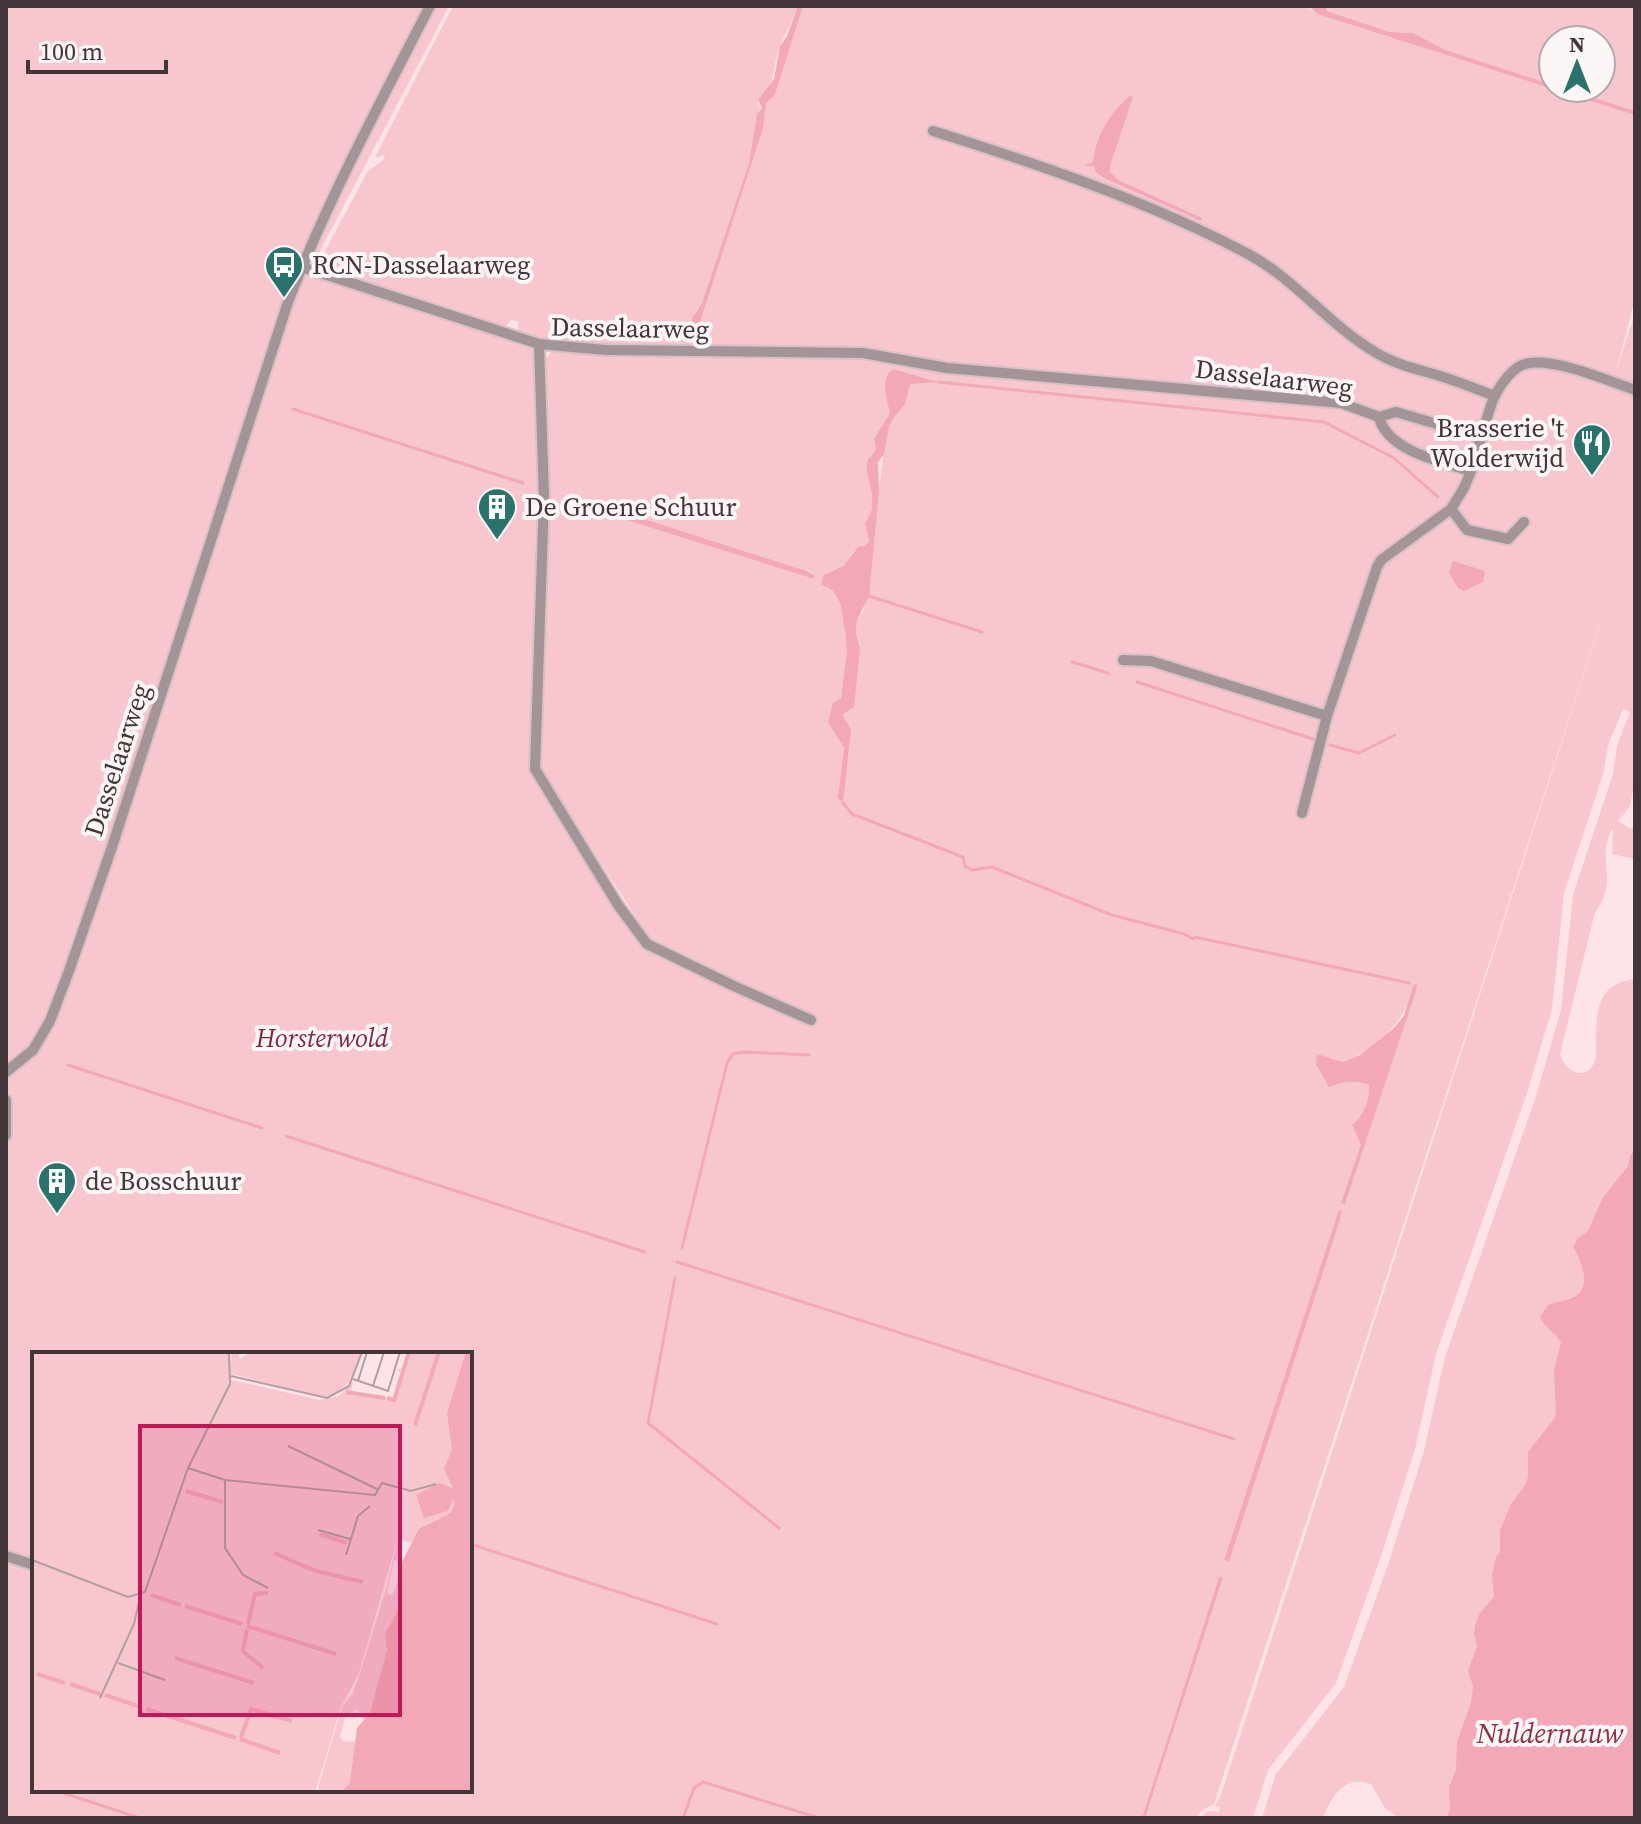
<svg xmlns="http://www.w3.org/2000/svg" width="1641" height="1824" viewBox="0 0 1641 1824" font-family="'Source Serif 4',serif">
<rect width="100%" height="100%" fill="#fee3e7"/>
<g fill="#f8c6cf" fill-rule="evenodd">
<path d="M6,6h419l-87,167 -41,92 11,6 222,74 6,9 3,175 -3,3 -1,19 4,5 -6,218 21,36 74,111 25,27 79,41 2,-10 -83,-39 -109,-168 4,-257 -3,-153 9,-11 139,-4 -136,-4 -36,-12 -1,-10 -7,-1 -6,7 -182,-59 3,-19 42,-78 17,-12 -2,-4 -6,3 -1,-3 77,-149h345c-5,15 -14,28 -19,43 -8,25 -2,31 -22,54l4,4 -4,8 -8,48 -47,140 -7,9 -2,18 70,-206 3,-21 36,-97h499l334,108v185l-19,72 19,-57v465l-5,27 -12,15 11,7 6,1v30l-23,-5 1,-26c-19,33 8,48 -18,84l-35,142c6,20 28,28 35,6 2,-5 1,-14 1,-20 1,-33 2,-56 39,-61v839h-236l-14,-10 -14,-24c-27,-9 -39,12 -48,34h-61l14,-44 68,-87 46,-128 34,-108 21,-94 91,-261 25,-86 12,-115 40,-121 4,-28 13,-34 -7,-3 -15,36 -4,26 -40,122 -12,116 -25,84 -91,261 -21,95 -34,107 -45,127 -68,87 -15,48h-53l8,-7 11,1 1,-5 -5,-1 6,-11 403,-1245 -410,1254 -13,7 -5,7h-51l78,-239 -4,-2 -77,241h-1136zM887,425l-23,185 -7,10 -1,13 4,12 -11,64 -7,6 2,43v-10l-16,-26 5,-18 8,-6 7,-47 -2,-14 -6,-34 -6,-11 -8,-4 -2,-13 19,-9 11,-15 11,-5 4,-5 -4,-17 7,-15v-14l-6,-28 11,-21 -3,-8zM581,499l225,72 8,4v4l-234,-74zM1414,988l1,6 -54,150 -9,-19c11,-12 18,-23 17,-40l-14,-4 -12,1 -13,-25 13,5c36,-15 59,-37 71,-74zM1339,1211l3,1 -2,8 -111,342 -5,-2zM34,1354h436v436h-436z"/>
<path d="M435,6h14l-127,241 -5,20 -5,-11 23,-56z"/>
<path d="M1325,6h310v105l-71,-23h37v-48h-48v45l-107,-35 -33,-17 -23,-1 -63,-21z"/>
</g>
<g fill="#f3a8b7">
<path d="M798,6h5l-28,88 -9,9 -3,25 -66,203 -4,-1 -1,-12 10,-15 47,-140 8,-49 5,-6 -4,-8 16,-21 6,-33 7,-10z"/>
<path d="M1293,6h32l2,5 63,21 23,1 33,17 107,35v3h11l71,23v4l-317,-101 -8,-7z"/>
<path d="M1131,95l2,2 -23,69v6l8,8 84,38 -1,3 -97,-43 -8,-6 -2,-6h-10l9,-4c3,-26 17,-50 38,-67z"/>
<path d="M893,369l45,13 -28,2 -5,20 -11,13 -5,10 -5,27 -6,8 1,30 -10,104 -12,24 -1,13 4,15 -6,59 -12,8 9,14 -8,74 -5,-5 6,-50 -16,-26 5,-19 8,-5 6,-46 -1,-15 -6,-34 -6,-11 -13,-8 3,-9 19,-9 15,-19 7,-1 4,-5 -4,-17 7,-15v-14l-6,-28 2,-8c8,-7 9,-11 6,-20l16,-26c-3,-15 -11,-34 3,-44z"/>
<path d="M582,499l224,72 8,4v4l-235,-74z"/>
<path d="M1453,561l32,10 -2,11 -19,9 -6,-3 -9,-16z"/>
<path d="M1414,984l3,1 -2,9 -70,210 -4,-1 20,-58 -9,-20c11,-11 18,-23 17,-40 -15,-5 -25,-4 -40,2l-13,-23 1,-10 26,8 17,-7 33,-26 11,-13z"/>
<path d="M1635,1149v669h-189l4,-8 -1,-23 7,-17 1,-28 14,-39 2,-17 -5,-15 9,-25 -3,-12 1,-9 5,-12 14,-16 -2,-22 4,-18 4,-5v-22l11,-26 15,-20 2,-8v-24l26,-33 2,-6 -2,-43 7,-27c-5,-11 -17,-15 -21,-26l8,-12c8,-3 17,-4 24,-7 22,-9 9,-38 1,-51l5,-9 10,-7 14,-32 26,-33 2,-10z"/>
<path d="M1339,1210l3,1 -2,9 -111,342 -5,-2z"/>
<path d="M1219,1577l4,1 -78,240h-3z"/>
</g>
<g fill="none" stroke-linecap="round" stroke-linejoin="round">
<g stroke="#f3a8b7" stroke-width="3">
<path d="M938,382l386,40 70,36 44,39"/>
<path d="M293,409l230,74"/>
<path d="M869,596l113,36"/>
<path d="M1072,662l36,11"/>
<path d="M1137,682l176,57"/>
<path d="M1330,745l29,8 36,-18"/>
<path d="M843,803l9,11 111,43 2,9 7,4 20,-3 120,48 72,19 9,5 2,-2 214,46"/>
<path d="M68,1065l194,63"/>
<path d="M286,1136l359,116"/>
<path d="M682,1248l45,-185 6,-9 10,-2 66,3"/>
<path d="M677,1262l557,177"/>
<path d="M675,1278l-27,145 131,105"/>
<path d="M470,1544l247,80"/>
<path d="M54,1790l86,28"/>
<path d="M683,1818l11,-30 9,-6 116,36"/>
</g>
<defs>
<g id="minor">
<path d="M933,131c108,34 217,71 317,124 47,26 79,70 125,97 19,12 41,17 62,23 20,6 39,14 58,21"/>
<path d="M302,267l237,77 67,6 257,3 84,15 394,35 38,14"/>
<path d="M539,344l5,153 -9,272 83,136 29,39 89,43 75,33"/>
<path d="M1379,417l17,-5 85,25c5,-13 8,-29 14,-42 6,-11 18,-28 30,-31 27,-8 83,17 110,26"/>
<path d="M1379,417c8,34 63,45 92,54l10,-34"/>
<path d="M1471,471l-7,17 -13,21 16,21 41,9 16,-17"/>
<path d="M1123,660l28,1 176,55"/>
<path d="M1302,813l25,-97 50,-149 4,-7 70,-51"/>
<path d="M6,1072l27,-22 17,-29 19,-50 43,-124 176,-545c40,-103 92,-199 142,-296"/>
<path d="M6,1100v35"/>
<path d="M6,1556l28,9"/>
</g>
</defs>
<use href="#minor" stroke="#d9c0c4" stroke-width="14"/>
<use href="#minor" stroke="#a39597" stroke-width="10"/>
</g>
<defs>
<symbol id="bus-pin" viewBox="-11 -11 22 30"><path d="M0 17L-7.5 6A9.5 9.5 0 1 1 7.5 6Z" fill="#2a726c" stroke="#fdf6f7"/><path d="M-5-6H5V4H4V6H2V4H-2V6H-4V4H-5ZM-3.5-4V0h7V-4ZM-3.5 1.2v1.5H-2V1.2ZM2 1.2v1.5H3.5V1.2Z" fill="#fff"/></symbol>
<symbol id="restaurant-pin" viewBox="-11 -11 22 30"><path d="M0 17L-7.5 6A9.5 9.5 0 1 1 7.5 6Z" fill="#2a726c" stroke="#fdf6f7"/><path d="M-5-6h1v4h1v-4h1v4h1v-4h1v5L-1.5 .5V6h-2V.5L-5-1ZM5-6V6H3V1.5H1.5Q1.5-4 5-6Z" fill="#fff"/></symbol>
<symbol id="building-pin" viewBox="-11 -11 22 30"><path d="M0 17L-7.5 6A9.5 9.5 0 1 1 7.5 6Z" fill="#2a726c" stroke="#fdf6f7"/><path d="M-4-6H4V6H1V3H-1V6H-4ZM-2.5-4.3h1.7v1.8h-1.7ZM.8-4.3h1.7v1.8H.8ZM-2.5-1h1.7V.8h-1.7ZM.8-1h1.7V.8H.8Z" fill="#fff"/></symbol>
</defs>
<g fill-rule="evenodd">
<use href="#bus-pin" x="262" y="243" width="44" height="60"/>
<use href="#restaurant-pin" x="1570" y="421" width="44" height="60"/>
<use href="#building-pin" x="475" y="485" width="44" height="60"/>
<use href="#building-pin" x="35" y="1159" width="44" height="60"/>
</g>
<g text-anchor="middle" stroke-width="8" stroke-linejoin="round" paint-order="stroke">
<g font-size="26" fill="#433638" stroke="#fdf6f7" text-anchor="start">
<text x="312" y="274">RCN-Dasselaarweg</text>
<text x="1564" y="437" text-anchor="end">Brasserie 't<tspan x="1564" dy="30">Wolderwijd</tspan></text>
<text x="525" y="516">De Groene Schuur</text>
<text x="85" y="1190">de Bosschuur</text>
</g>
<g font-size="26" fill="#433638" stroke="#fdf6f7">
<text transform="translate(630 328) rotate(1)" y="9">Dasselaarweg</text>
<text transform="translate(1274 378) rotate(7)" y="9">Dasselaarweg</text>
<text transform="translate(117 760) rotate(-72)" y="9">Dasselaarweg</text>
</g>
<g font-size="26" font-style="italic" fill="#7f2941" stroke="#fdf6f7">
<text x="322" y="1047">Horsterwold</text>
</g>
<g font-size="28" font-style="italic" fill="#8a334b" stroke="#fdf6f7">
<text x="1550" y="1743">Nuldernauw</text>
</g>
</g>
<g transform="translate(32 1352)">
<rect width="440" height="440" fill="#fee3e7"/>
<path d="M0,0h197l3,16 -1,-16h7l2,7 11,-7h110l-10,29 -22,17 -98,-24 1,6 87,20 20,-4 14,-15 -2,12 43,6 9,-26 -7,-3 9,-2 5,-16h62v120l-25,-4 10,34 -4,11 -21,11 -17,20 -13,-4 -5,16 4,5 -7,-1 -7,33 5,2 7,-15 73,212h-155l25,-85 11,-14 7,-20 27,-87 10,-45 -38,132 -18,34 -26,85h-283zM325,357l7,11 -9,21 -10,1 -5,-5 5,-21z" fill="#f8c6cf" fill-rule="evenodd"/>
<path d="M434,0h6v440h-131l9,-9 7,-55 13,-15 17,-63 -2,-16 15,-27v-41l19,-37 32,-16 4,-10 -2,-4 -5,12 -24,7 -8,-23 23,-12 14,5 -9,-19 8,-20 -5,-36z" fill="#f3a8b7"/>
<path fill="none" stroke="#f3a8b7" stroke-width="4" d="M314,40l39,6M355,46l7,2 15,-48M383,73l24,-73M154,139l37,11M288,182l27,9M242,201l42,18 47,11M119,243l30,10M153,254l57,18M216,272l7,-30 13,-1M215,274l89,28M215,277l-4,22 20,17M143,306l79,25M5,322l28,9M38,332l30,10M73,343l36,12M114,357l90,29M209,385l10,-28 41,12M208,387l40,14"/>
<path fill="none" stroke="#b39ea1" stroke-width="2" d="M199,24l96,22 22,-12 13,-34M321,27l35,12 12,-39M326,29l9,-29M341,34l11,-34M256,94l89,43M156,116l37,12 150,15 7,-12 29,8 25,-7M193,128v68l18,27 25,13M286,178l32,9M314,203l12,-39 12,-10M0,208l96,37 17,-5 43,-124 42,-84 -1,-32M86,311l47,17M68,346l34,-74 6,-27"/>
<path fill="#c2185b" fill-opacity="0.15" stroke="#c2185b" stroke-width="4" d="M108,74h260v289h-260z"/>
<rect width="440" height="440" fill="none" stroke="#433638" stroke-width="4"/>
</g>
<rect width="1641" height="1824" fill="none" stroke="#433638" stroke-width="16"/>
<g transform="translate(1577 64)"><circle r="38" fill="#fdf6f7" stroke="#b3a9ab" stroke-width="2"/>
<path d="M0-6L14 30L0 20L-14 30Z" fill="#2a726c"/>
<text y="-12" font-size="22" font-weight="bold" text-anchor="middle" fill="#433638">N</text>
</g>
<path d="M28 60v12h138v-12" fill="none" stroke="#433638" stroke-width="4"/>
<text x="40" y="60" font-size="24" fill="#433638" stroke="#fdf6f7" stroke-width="6" paint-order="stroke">100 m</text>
</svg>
